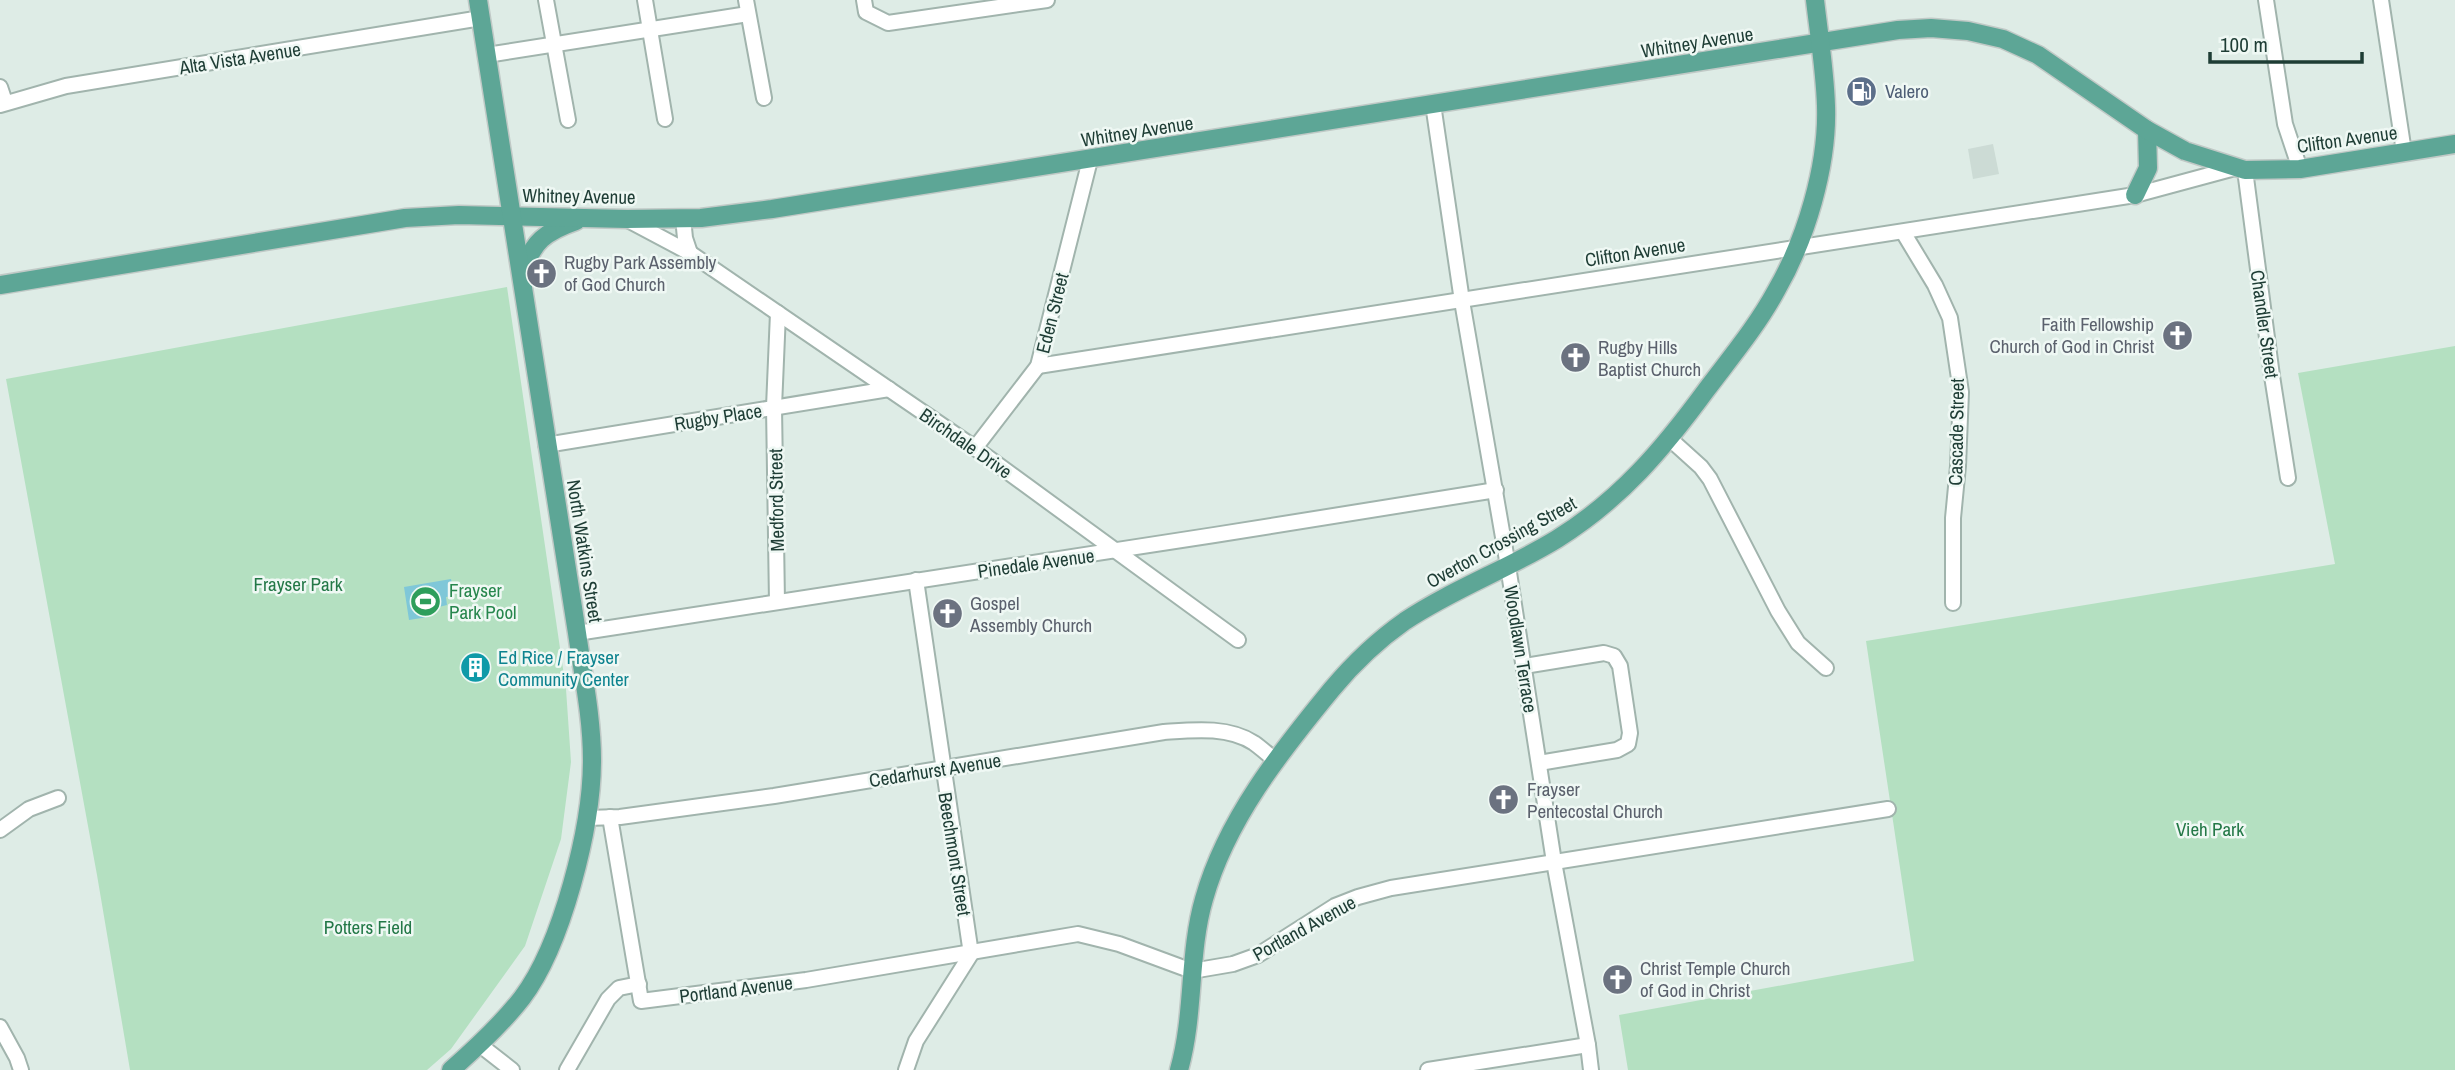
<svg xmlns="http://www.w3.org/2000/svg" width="2455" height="1070" viewBox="0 0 2455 1070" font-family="'Archivo Narrow',sans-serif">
<rect width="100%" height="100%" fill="#deece6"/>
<path fill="#ccdbd5" d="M1993,144l6,30 -26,5 -5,-30z"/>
<g fill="#b4e0c1">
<path d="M507,287l59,402 5,73 -10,77 -36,107 -74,103 -24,21h-297l-33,-195 -91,-496z"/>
<path d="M2455,346v724h-827l-9,-55 295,-54 -48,-320 469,-77 -37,-191z"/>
</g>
<path fill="#7fc7d8" d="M451,579l3,17 -8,1 1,8 -20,5 1,7 -19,3 -5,-33z"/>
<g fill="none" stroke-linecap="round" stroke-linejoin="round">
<defs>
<g id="minor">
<path d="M546,0l22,120"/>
<path d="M645,0l20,119"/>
<path d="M746,0l18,98"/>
<path d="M864,0l2,12 22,11 159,-23"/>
<path d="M2266,0l19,124 15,45"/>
<path d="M2381,0l23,152"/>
<path d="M487,55l261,-41"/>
<path d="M0,87l5,15"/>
<path d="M1433,104l29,197 46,265 46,296 34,183 3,25"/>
<path d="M0,105l66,-19 415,-68"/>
<path d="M2245,170l27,206 16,102"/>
<path d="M628,220l62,33 -5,-15 -2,-20"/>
<path d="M1903,232l32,53 15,33 11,74 -3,74 -5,52v85"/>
<path d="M690,253l285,195 263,192"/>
<path d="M1038,366l1097,-171 100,-27"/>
<path d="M1670,439l31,28 9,12 68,132 20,32 28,25"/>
<path d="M546,445l343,-56"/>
<path d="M975,448l63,-82 52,-206"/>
<path d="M777,602l-3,-195 4,-94"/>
<path d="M577,633c306,-47 613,-93 919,-143"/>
<path d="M1524,666l80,-13 10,3 6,10 10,67 -2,11 -11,6 -78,13"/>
<path d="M610,817l31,184 165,-21 272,-46 41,10 73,27 41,-7 25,-9 77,-49 23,-9 33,-9 497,-79"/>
<path d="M586,818l34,-1 154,-21 390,-64c29,-2 64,-6 90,11 7,5 15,12 22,18"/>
<path d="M0,830l29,-21 29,-11"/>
<path d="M0,1027l17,31 4,12"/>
<path d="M480,1045l32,25"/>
<path d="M567,1070l41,-71 11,-11 20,-4"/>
<path d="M906,1070l10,-29 55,-87 -55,-374"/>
<path d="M1428,1070l160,-25"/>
</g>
<g id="major">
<path d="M2135,195l13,-27 -1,-38"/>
<path d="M524,274c6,-32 23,-43 52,-53"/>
<path d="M0,285l405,-67 54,-3 168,4 74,-1 71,-9 1126,-179 33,-2 37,3 35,8 35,16 109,75 38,21 60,19 55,-1 155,-25"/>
<path d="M451,1070c25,-22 50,-45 71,-72 40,-53 70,-171 70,-238 0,-42 -9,-85 -15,-127l-99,-633"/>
<path d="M1179,1070c16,-56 9,-116 25,-171 22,-79 77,-148 128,-210 20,-24 46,-49 73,-68 48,-32 103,-52 152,-82 64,-40 106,-90 150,-150 24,-32 50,-63 69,-98 30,-52 52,-125 50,-185 -1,-35 -7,-71 -11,-106"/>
</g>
</defs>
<use href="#minor" stroke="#a1b4ad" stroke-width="18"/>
<use href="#major" stroke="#c0c9c6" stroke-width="21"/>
<use href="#minor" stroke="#fff" stroke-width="14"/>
<use href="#major" stroke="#5da696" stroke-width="18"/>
</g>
<defs>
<symbol id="fuel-disc" viewBox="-11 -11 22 22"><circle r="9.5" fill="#5c6f8a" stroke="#eff8f4"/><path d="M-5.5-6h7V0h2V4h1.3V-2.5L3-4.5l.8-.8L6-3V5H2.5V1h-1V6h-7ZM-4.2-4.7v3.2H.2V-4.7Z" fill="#fff"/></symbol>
<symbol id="church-disc" viewBox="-11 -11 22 22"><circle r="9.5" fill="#6b7280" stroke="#eff8f4"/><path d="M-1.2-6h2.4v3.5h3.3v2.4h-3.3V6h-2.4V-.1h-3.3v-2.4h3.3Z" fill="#fff"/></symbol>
<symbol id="stadium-disc" viewBox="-11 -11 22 22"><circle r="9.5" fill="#2e9e5b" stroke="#eff8f4"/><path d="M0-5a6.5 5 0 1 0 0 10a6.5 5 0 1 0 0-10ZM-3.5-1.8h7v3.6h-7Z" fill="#fff"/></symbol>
<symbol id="building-disc" viewBox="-11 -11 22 22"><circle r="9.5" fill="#0f9aa8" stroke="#eff8f4"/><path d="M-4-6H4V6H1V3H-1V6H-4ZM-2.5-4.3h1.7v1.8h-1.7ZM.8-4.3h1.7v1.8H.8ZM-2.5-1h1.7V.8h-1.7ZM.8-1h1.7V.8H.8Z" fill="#fff"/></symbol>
</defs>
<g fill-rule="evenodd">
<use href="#fuel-disc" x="1844" y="74" width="35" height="35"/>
<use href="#church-disc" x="524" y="256" width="35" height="35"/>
<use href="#church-disc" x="2160" y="318" width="35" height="35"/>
<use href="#church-disc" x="1558" y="340" width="35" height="35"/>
<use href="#stadium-disc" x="408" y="584" width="35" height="35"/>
<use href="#church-disc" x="930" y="596" width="35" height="35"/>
<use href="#building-disc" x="458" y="650" width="35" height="35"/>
<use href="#church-disc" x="1486" y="782" width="35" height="35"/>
<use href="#church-disc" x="1600" y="962" width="35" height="35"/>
</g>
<g text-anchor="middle" stroke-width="5" stroke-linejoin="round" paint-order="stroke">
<g font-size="19" fill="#1e3d35" stroke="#eff8f4">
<text transform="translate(1697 42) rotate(-9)" y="7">Whitney Avenue</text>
<text transform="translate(240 58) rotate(-9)" y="7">Alta Vista Avenue</text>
<text transform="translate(1137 131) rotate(-9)" y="7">Whitney Avenue</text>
<text transform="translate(2347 139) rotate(-8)" y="7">Clifton Avenue</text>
<text transform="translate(579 196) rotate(1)" y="7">Whitney Avenue</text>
<text transform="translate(1635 252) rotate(-9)" y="7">Clifton Avenue</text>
<text transform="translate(1052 313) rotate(-76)" y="7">Eden Street</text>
<text transform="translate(2265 324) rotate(82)" y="7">Chandler Street</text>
<text transform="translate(718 417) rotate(-9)" y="7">Rugby Place</text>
<text transform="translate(1956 432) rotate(-89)" y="7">Cascade Street</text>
<text transform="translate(966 443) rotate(35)" y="7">Birchdale Drive</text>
<text transform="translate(776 500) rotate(-91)" y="7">Medford Street</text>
<text transform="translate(1501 542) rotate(-29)" y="7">Overton Crossing Street</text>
<text transform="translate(585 551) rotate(81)" y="7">North Watkins Street</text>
<text transform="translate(1036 563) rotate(-8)" y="7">Pinedale Avenue</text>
<text transform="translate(1521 649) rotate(81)" y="7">Woodlawn Terrace</text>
<text transform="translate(935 770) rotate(-9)" y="7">Cedarhurst Avenue</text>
<text transform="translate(955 854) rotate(81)" y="7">Beechmont Street</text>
<text transform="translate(1304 928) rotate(-29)" y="7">Portland Avenue</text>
<text transform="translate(736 989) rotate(-7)" y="7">Portland Avenue</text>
</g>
<g font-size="19" fill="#4e5e75" stroke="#eff8f4" text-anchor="start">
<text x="1885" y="98">Valero</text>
</g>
<g font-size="19" fill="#5b616d" stroke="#eff8f4" text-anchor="start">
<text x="564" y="269">Rugby Park Assembly<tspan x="564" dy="22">of God Church</tspan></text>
<text x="2154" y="331" text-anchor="end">Faith Fellowship<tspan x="2154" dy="22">Church of God in Christ</tspan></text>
<text x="1598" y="354">Rugby Hills<tspan x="1598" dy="22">Baptist Church</tspan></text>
<text x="970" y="610">Gospel<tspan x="970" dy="22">Assembly Church</tspan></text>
<text x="1527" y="796">Frayser<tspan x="1527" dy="22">Pentecostal Church</tspan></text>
<text x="1640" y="975">Christ Temple Church<tspan x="1640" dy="22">of God in Christ</tspan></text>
</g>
<g font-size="19" fill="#237847" stroke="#eff8f4">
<text x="298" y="591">Frayser Park</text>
<text x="2210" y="836">Vieh Park</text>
<text x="368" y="934">Potters Field</text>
</g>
<g font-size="19" fill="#27864d" stroke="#eff8f4" text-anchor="start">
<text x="449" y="597">Frayser<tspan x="449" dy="22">Park Pool</tspan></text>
</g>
<g font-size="19" fill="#0d838f" stroke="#eff8f4" text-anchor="start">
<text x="498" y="664">Ed Rice / Frayser<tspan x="498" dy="22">Community Center</tspan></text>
</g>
</g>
<path d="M2210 52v10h152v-10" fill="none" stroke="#1e3d35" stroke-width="3.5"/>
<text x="2220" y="52" font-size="21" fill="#1e3d35" stroke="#eff8f4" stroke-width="5" paint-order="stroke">100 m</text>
</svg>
